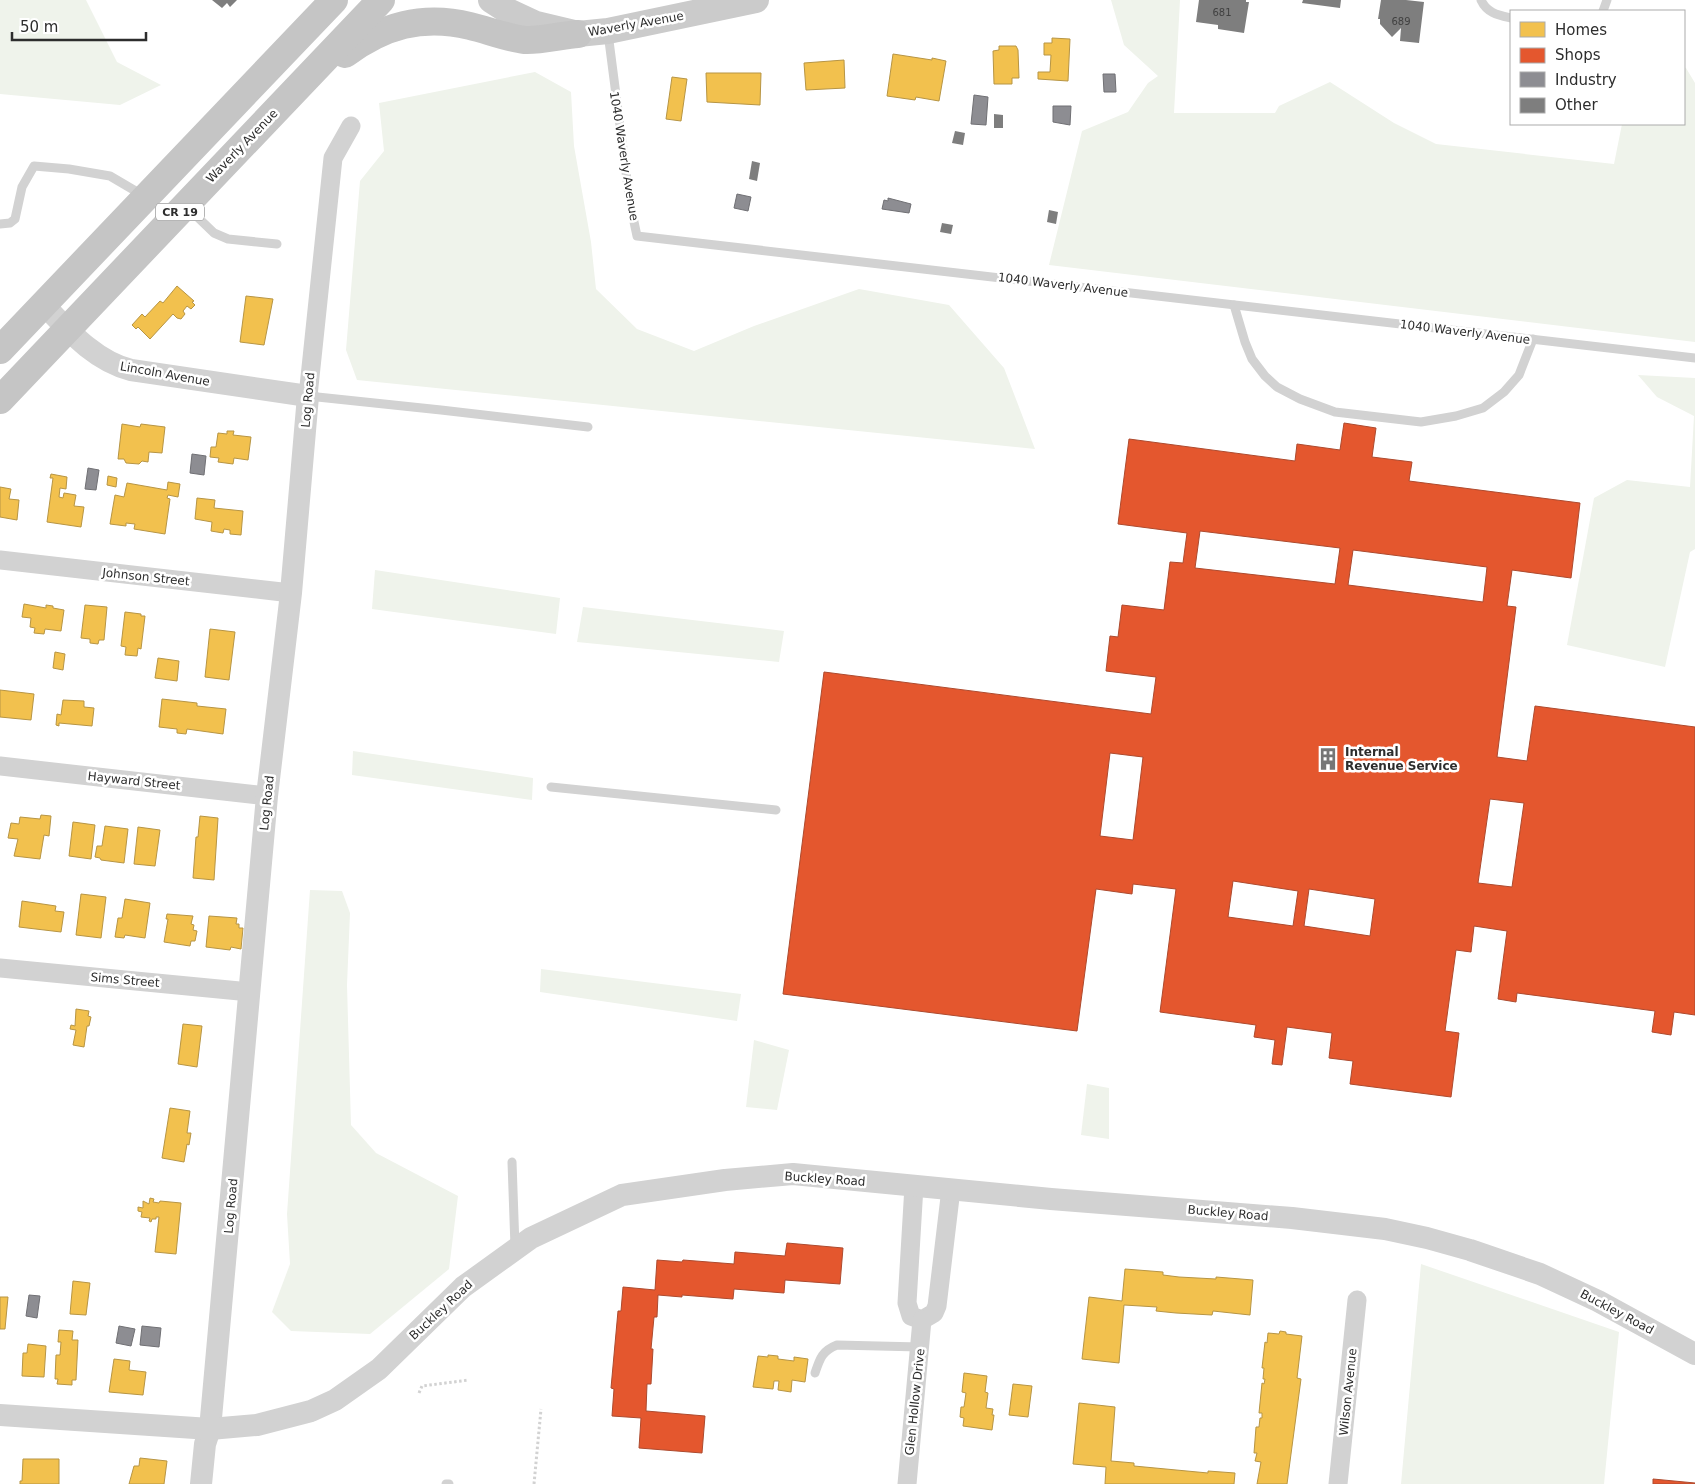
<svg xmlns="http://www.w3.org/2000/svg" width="1695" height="1484" viewBox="0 0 1695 1484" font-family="'DejaVu Sans',sans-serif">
<rect width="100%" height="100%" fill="#fff"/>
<g fill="#eff3eb">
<path d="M0,0h86l31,62 44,23 -41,20 -120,-11z"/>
<path d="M1111,0h69l-6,113h101l4,-7 51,-24 64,41 42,21 178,20 8,-40h62v-57l2,1 9,15v259l-646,-77 33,-134 46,-19 20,-29 10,-7 -34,-31z"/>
<path d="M535,72l36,20 3,54 17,96 5,47 41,40 57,22 60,-25 105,-37 90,16 55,63 31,81 -678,-69 -11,-30 14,-169 24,-30 -5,-48z"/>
<path d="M1638,375l57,3v171l-5,3 -25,115 -98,-22 27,-147 33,-18 63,7 4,-71 -37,-19z"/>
<path d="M375,570l185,28 -4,36 -184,-25z"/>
<path d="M583,607l201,24 -5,31 -202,-20z"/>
<path d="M353,751l180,27 -1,22 -180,-25z"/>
<path d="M310,890l32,1 8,22 -3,72 4,140 25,28 82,43 -9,73 -79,65 -79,-3 -19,-19 18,-48 -3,-50z"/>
<path d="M541,969l200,25 -4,27 -197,-29z"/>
<path d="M754,1040l35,10 -12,60 -31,-3z"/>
<path d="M1087,1084l22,4v51l-28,-4z"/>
<path d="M1421,1264l198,68 -15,152h-203z"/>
</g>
<g fill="#f2c14e" stroke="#b79544">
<path d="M1052,38l18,1 -2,42 -30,-2v-7h12l1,-17h-7v-12h8z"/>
<path d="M999,46h17l2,4 1,28h-7v6h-18l-1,-33 6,-1z"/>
<path d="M893,54l39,6v-2l14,3 -7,40 -23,-4 -1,3 -28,-4z"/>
<path d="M844,60l1,28 -39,2 -2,-27z"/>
<path d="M706,73h55l-1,32 -53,-3z"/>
<path d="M672,77l15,2 -6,42 -15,-2z"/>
<path d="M177,286l17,15 -2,1 3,3 -4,4 -4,-3 -4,5 2,3 -4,5 -4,-1 -4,-4 -23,25 -12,-12 -2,2 -4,-4 10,-11 3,3 15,-16 3,2z"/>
<path d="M246,296l27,3 -9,46 -24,-3z"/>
<path d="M122,424l18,3 1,-3 24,3 -3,26 -13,-1 -1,10 -6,-1 -3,3 -13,-1 -2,-4h-6z"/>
<path d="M227,431h7l-1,4 18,2 -3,23 -14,-2 -1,6 -15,-2 1,-4 -9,-1 1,-10h5l2,-14 9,1z"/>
<path d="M51,474l16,3 -1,12 -6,-1 -1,9 4,1 1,-5 12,2 -2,11 10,1 -3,20 -34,-5 6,-44h-3z"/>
<path d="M108,476l9,2 -1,9 -9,-2z"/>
<path d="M168,482l12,2 -2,13 -10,-2 -1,3 3,1 -5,35 -31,-5 1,-5 -9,-1v3l-16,-2 5,-29 9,2 3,-14 40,7z"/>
<path d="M0,487l11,2 -2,10 10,1 -2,20 -17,-3z"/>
<path d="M197,498l18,2 -1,8 29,3 -2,24 -11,-1v-4l-6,-1 -1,4 -12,-2 1,-9 -17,-3z"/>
<path d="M24,604l22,4v-3l7,1v2l11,2 -3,21 -16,-2 -1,5 -10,-1 1,-5 -5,-1 1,-9 -9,-1z"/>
<path d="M85,605l22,2 -3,33h-5l-1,4 -8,-1v-4l-9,-1z"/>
<path d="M125,612l16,2v2h4l-4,33 -3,-1 -1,8 -12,-1 1,-8 -5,-1z"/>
<path d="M210,629l25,3 -6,48 -24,-3z"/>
<path d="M55,652l10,2 -2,16 -10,-2z"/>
<path d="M158,658l21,3 -2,20 -22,-3z"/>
<path d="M0,690l34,4 -3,26 -31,-3z"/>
<path d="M162,699l35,4v3l29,3 -3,25 -36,-5 -1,5 -9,-1v-4l-18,-2z"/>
<path d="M63,700l21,1v6l10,1 -2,18 -33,-3v3l-3,-1 1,-11 4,1z"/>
<path d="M41,815l10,1 -2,20 -5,-1 -4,24 -26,-3 4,-17 -10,-1 3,-15 8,1 1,-7 20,2z"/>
<path d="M200,816l18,2 -4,62 -21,-2 3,-41h2z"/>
<path d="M73,822l22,3 -4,34 -22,-3z"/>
<path d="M105,826l23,3 -4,34 -23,-3 -1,-2 -5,-1 2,-11h5z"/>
<path d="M138,827l22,3 -5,36 -21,-2z"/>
<path d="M81,894l25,3 -5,41 -25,-3z"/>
<path d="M125,899l25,4 -5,35 -20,-3 -1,3 -9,-1 3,-19h4z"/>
<path d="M22,901l34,5 -1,5 9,1 -3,20 -42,-5z"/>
<path d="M167,914l26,2 -2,8 3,1 -1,5 4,1 -2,10h-4l-1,5 -26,-4 4,-23h-2z"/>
<path d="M209,916l28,2 -1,6h3v4h4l-2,21 -10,-2 -1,3 -24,-3z"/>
<path d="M76,1009l13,2 -1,5 3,1 -2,9h-2l-3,21 -11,-2 3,-15 -6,-1 1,-4 4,1z"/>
<path d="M183,1024l19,2 -5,41 -19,-3z"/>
<path d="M170,1108l20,3 -3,22h4l-2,12 -2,-1 -3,18 -22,-4z"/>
<path d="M150,1198l4,1 -1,3 6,1 1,-2 21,2 -5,51 -21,-2 4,-35h-3v2h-4l-1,3 -2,-1 1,-3 -9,-1 1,-5 -4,-1v-4l5,1v-7l6,3z"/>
<path d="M1125,1269l38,3v3l16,2 37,2v-2l37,3 -3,35 -37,-4 -1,4 -36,-2 -20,-2 1,-4 -33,-2 -5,58 -37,-4 7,-62 33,4z"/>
<path d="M73,1281l17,2 -4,32 -16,-1z"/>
<path d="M0,1297h8l-3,32h-5z"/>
<path d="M59,1330l14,1 -1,9h6l-2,40h-4v5l-15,-1 1,-5h-3l1,-24h4l1,-13h-3z"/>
<path d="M1280,1331l6,1v2l16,2 -5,42 4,1 -14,105h-30l4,-22 -6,-1 2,-8h-3l2,-26h3l1,-9h2v-5h-3l3,-30 2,1 1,-5h-2l1,-11h-2l3,-26 2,1 1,-10 11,1z"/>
<path d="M28,1344l18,2 -2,31 -22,-1 1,-23h4z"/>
<path d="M768,1355l10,1v3l16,2v-4l14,2 -3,23 -13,-2 -1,12 -13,-2 1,-9h-5l-1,8 -20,-2 5,-31 10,1z"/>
<path d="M114,1359l16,2 -1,9 17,2 -3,23 -34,-3z"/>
<path d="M964,1373l23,3 -2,16 3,1 -2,15 7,1 -1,6h2l-2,15 -29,-4 1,-8 -4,-1 1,-10h3l2,-14 -4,-1z"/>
<path d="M1013,1384l19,2 -4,31 -19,-2z"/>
<path d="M1079,1403l36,4 -4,54 23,2v3l74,7v-2l27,2 -1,11h-129l1,-17 -33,-3z"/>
<path d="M140,1458l27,3 -3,23h-35l5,-18h5z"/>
<path d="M23,1459h36v25h-39v-3h2z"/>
</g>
<g fill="#e4572e" stroke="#ad4a2e" fill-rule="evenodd">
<path d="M1344,423l32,5 -4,29 40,5 -3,19 171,22 -9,75 -59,-8 -5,36 9,1 -19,150 30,4 8,-55 160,21v288l-21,-3 -3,23 -19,-3 3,-21 -138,-18 -1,9 -18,-3 9,-68 -33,-5 -3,26 -15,-2 -11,81 14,2 -8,64 -101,-13 3,-23 -24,-3 3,-25 -45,-6 -5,38 -10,-1 3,-24 -21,-3 2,-12 -96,-13 16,-123 -43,-5 -1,10 -36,-5 -19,142 -294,-37 41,-322 327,42 5,-37 -50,-6 4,-35 8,1 4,-32 42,5 6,-48 13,1 4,-30 -69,-9 11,-85 166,22 2,-17 43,6zM1200,531l140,17 -5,36 -140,-16zM1353,550l134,17 -4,35 -135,-17zM1110,753l33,4 -10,83 -33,-4zM1490,799l34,4 -12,84 -34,-4zM1233,881l65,10 -5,35 -65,-9zM1309,889l66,10 -5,37 -66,-10z"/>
<path d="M787,1243l56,5 -3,36 -55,-4 -1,13 -50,-4 -1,10 -51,-4v2l-24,-2 -1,22h-3l-3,32h2l-2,35h-4l-1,27 59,5 -3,37 -63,-5 2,-30 -29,-2 2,-27 -3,-1 7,-77h3l2,-24 32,3 2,-30 25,2 1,-2 51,4 1,-12 50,4z"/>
<path d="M1653,1479l42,4v1h-42z"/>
</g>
<g fill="#8d8d92" stroke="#707074">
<path d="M1103,74h12l1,18h-12z"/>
<path d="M974,95l14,2 -2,28 -15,-1z"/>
<path d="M1053,106h18l-1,19 -17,-3z"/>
<path d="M737,194l14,3 -3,14 -14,-3z"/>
<path d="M888,198l23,6 -2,9 -27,-4 2,-9 4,1z"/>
<path d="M192,454l14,2 -2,19 -14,-2z"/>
<path d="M88,468l11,2 -3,20 -11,-1z"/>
<path d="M29,1295l11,1 -3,22 -11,-2z"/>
<path d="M119,1326l16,3 -4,17 -15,-3z"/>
<path d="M142,1326l19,2 -2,19 -19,-2z"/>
</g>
<g fill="#7e7e7e">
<path d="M212,0h25l-7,7 -3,-4 -5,5z"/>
<path d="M1199,0h47v2h3l-5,31 -26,-4v-4l-22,-3z"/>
<path d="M1303,0h38l-1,8 -38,-5z"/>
<path d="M1381,0h25l18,2 -5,41 -19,-2 1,-13 -9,9 -12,-13v-5h-2z"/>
<path d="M994,114l9,1v13h-9z"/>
<path d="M955,131l10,2 -2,12 -11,-2z"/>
<path d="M752,161l8,2 -3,18 -8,-2z"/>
<path d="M1049,210l9,2 -2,12 -9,-2z"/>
<path d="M942,223l11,2 -2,9 -11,-2z"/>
</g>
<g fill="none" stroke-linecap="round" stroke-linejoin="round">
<g stroke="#d2d2d2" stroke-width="3" stroke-dasharray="2.5 2.5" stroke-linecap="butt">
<path d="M419,1393l3,-7 47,-6"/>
<path d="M534,1484l7,-75"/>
</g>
<g stroke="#d2d2d2" stroke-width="9">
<path d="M1481,0c6,13 17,15 30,18"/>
<path d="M1603,11l4,-11"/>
<path d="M608,33l22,170 7,33 1058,122"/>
<path d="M187,207l27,26 14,6 49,5"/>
<path d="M0,224l10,-1 5,-4 7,-32 12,-21 35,3 41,7 34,20"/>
<path d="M1234,305l11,37 7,17 13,17 12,11 23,12 35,13 86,10 35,-6 27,-8 21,-16 15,-17 14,-36"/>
<path d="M308,396l133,14 147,17"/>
<path d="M551,787l225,23"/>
<path d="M512,1162l3,85"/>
<path d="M815,1373c5,-15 7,-22 22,-28l83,2"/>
<path d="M446,1484h3"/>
</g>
<g stroke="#d2d2d2" stroke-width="19">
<path d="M308,396l25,-238 18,-32"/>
<path d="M0,560l291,33"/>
<path d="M0,766l267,30"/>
<path d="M0,968l250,24"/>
<path d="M914,1186l-7,117 4,13 11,4 12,-7 3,-7 14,-117"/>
<path d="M907,1484l15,-164"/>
<path d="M1338,1484l19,-184"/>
</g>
<g stroke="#d2d2d2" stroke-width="22">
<path d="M44,305c25,26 51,56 87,65l177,26 -17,197 -24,203 -57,633 -5,15 -4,40"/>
<path d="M0,1415l210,14 47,-4 54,-14 24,-11 44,-31 84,-82 68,-49 91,-43 103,-15 68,-6 258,25 241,19 93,11 42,9 43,12 70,24 58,27 97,53"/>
</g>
<path stroke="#cbcbcb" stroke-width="26" d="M491,0l17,11 28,13 42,10 30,-3 148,-31"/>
<g stroke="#c5c5c5" stroke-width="28">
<path d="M345,54c38,-28 77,-40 125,-28 17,4 38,12 55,14 13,1 39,-5 53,-6"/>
<path d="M0,350l334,-350"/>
<path d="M0,400l381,-400"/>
</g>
</g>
<defs>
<symbol id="building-bare" viewBox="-9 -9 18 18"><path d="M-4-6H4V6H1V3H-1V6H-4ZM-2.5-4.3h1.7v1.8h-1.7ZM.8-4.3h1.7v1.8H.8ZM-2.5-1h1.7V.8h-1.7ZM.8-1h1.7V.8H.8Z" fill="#767676" stroke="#fff" stroke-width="2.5" paint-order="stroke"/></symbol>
</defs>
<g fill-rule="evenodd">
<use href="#building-bare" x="1312" y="743" width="32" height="32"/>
</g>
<g text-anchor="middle" stroke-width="5" stroke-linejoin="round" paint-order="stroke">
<g font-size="10" fill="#414141">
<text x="1222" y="16">681</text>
<text x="1401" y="25">689</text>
</g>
<rect fill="#fff" stroke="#6c6c6c" stroke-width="1" x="156" y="203.5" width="48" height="17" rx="4"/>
<g font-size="11" font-weight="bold" fill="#2d2d2d">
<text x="180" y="216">CR 19</text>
</g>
<g font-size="12" fill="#2d2d2d" stroke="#fff">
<text transform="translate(636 24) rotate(-10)" y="4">Waverly Avenue</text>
<text transform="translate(242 146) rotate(-46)" y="4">Waverly Avenue</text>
<text transform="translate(624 156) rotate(81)" y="4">1040 Waverly Avenue</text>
<text transform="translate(1063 285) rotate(7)" y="4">1040 Waverly Avenue</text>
<text transform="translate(1465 332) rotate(7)" y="4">1040 Waverly Avenue</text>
<text transform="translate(165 374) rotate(10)" y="4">Lincoln Avenue</text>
<text transform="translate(308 400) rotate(-85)" y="4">Log Road</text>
<text transform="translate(146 577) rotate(6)" y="4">Johnson Street</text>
<text transform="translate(134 781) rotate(6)" y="4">Hayward Street</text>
<text transform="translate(267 803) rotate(-84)" y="4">Log Road</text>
<text transform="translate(125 980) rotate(5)" y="4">Sims Street</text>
<text transform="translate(825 1179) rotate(4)" y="4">Buckley Road</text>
<text transform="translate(231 1206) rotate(-85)" y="4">Log Road</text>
<text transform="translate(1228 1213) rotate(5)" y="4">Buckley Road</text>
<text transform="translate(441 1310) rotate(-43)" y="4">Buckley Road</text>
<text transform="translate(1617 1312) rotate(28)" y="4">Buckley Road</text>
<text transform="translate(1348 1392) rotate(-84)" y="4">Wilson Avenue</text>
<text transform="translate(915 1402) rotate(-84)" y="4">Glen Hollow Drive</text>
</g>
<g font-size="12" font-weight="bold" fill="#2d2d2d" stroke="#fff" text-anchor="start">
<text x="1345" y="756">Internal<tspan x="1345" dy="14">Revenue Service</tspan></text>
</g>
</g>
<rect x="1510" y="10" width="175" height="115" fill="#ffffff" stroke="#ababab"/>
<rect x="1520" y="22" width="25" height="15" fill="#f2c14e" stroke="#ababab"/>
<text x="1555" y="35" font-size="15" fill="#2d2d2d">Homes</text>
<rect x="1520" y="48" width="25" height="15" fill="#e4572e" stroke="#ababab"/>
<text x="1555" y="60" font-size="15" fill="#2d2d2d">Shops</text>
<rect x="1520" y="72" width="25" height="15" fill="#8d8d92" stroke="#ababab"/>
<text x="1555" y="85" font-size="15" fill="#2d2d2d">Industry</text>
<rect x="1520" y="98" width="25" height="15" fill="#7e7e7e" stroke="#ababab"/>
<text x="1555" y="110" font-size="15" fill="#2d2d2d">Other</text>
<path d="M12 32v8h134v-8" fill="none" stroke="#2d2d2d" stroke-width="2.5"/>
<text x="20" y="32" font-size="15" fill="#2d2d2d" stroke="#ffffff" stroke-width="4" paint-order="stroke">50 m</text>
</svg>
